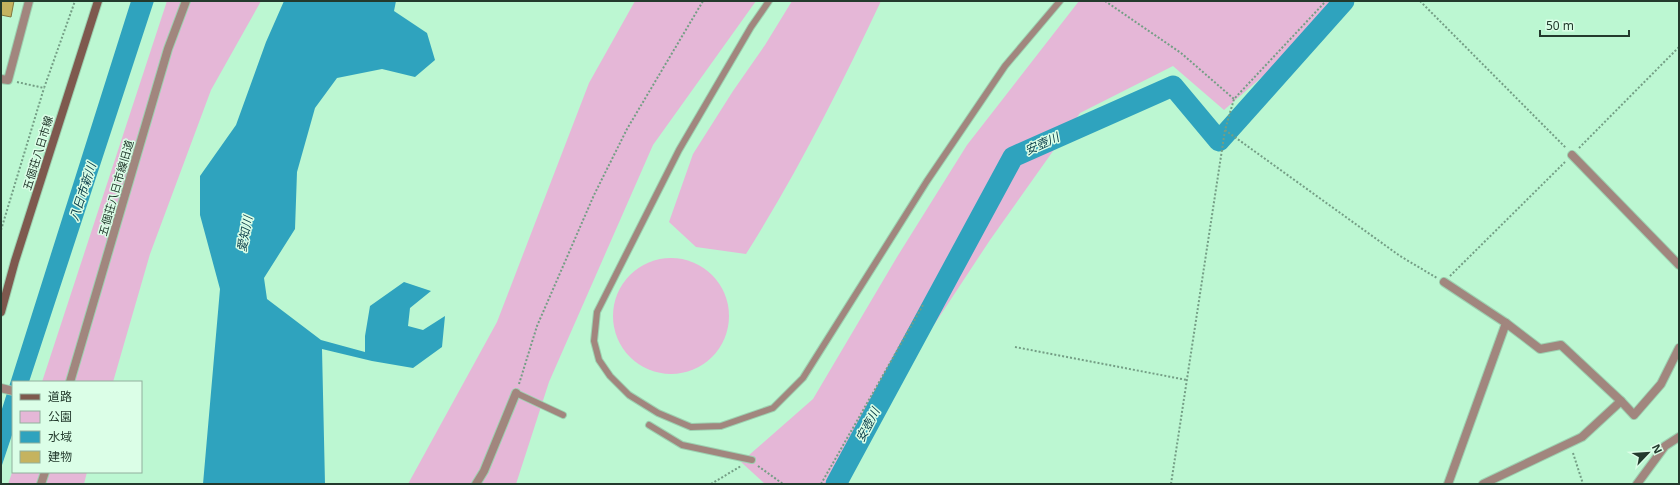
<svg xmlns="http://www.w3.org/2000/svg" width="1680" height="485" viewBox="0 0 1680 485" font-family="'Noto Sans','Noto Sans JP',sans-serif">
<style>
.green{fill:#e5b7d7}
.water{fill:#2fa3be}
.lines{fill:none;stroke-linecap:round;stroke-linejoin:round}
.river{stroke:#2fa3be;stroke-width:21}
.building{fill:#c5b35f;stroke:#82763e}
.service-casing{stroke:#9dd1b1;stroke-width:8}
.minor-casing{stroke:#9dd1b1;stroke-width:10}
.tertiary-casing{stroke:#9dd1b1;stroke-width:10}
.secondary-casing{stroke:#9dd1b1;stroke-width:10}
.path{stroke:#749e85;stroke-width:2;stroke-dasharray:2 2;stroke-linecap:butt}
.service{stroke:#a1867e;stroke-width:6}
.minor{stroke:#a1867e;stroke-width:8}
.tertiary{stroke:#a1867e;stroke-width:8}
.secondary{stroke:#7e594e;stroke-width:8}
.labels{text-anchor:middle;stroke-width:3;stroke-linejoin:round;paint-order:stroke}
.street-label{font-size:11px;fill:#233a2d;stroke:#dbfee7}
.water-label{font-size:12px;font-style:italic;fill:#083c48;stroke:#dbfee7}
</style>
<rect width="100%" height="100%" fill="#bcf7d2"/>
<g class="green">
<polygon points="167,1 261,1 211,90 150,254 113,382 42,382"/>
<polygon points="635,1 756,1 653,145 549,382 516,484 408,484 497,322 589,83"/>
<path d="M 792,1 L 881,1 C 840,88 797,173 746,254 L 696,247 L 669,222 L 693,154 L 733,91 L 765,45 Z"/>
<polygon points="1079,1 1349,1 1224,110 1173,66 1080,113 990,240 829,484 765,484 741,462 813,399 897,257 967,145"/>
<circle cx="671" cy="316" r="58"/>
<polygon points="13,470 13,472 87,472 84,484 8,484"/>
</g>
<g class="water">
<polygon points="131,1 154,1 29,382 13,382 13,432 1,468 1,412"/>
<polygon points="284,1 396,1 394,11 427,33 435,60 415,77 382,69 337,78 315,108 297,172 295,229 264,278 267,299 321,340 365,352 365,336 370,306 404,282 431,291 410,308 408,326 423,330 445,316 442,347 413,368 372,361 322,349 325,484 203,484 220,289 200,215 200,176 236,125 266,42"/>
</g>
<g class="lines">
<polyline class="river" points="836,484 1013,157 1173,86 1219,141 1344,1"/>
</g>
<polygon class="building" points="1,1 14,1 11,17 1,15"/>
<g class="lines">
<defs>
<g id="service">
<polyline points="769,1 751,27 679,150 597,312 594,341 599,360 610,376 629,395 658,413 691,427 721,426 773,408 803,378 927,181 1005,66 1060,1"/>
<polyline points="516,393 563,415"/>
<polyline points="649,425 682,445 752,460"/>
</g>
<g id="minor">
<polyline points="1,79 8,80 29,1"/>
<polyline points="1572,155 1679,265"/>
<polyline points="1444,282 1506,323 1448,484"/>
<polyline points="1506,323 1540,349 1561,345 1621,401"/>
<polyline points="70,382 168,49 186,1"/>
<polyline points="41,484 45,472"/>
<polyline points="476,484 484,471 516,393"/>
<polyline points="1483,484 1582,437 1621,401 1634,415 1661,384 1679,348"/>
<polyline points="1637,484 1665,446 1679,437"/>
</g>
<polyline id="tertiary" points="1,388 13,391"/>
<polyline id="secondary" points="1,312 15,261 98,1"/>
</defs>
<use href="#service" class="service-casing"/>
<use href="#minor" class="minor-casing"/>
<use href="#tertiary" class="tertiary-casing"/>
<use href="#secondary" class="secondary-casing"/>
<g class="path">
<polyline points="1105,1 1181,53 1234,99"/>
<polyline points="1420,1 1566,148"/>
<polyline points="17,82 44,88 75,1"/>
<polyline points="1225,130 1400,256 1437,278"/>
<polyline points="1579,148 1679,47"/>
<polyline points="1,230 44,88"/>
<polyline points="1450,276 1565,162"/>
<polyline points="1015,347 1187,380"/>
<polyline points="519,384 537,326 594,195 627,129 703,1"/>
<polyline points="1573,453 1583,484"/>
<polyline points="758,466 783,484"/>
<polyline points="711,484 741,466"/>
<polyline points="821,484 923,305"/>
<polyline points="1171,484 1225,130 1234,99 1326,1"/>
</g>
<use href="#service" class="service"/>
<use href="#minor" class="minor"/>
<use href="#tertiary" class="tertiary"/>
<use href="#secondary" class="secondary"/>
</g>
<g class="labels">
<g class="street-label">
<text transform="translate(38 153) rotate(-73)" y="4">五個荘八日市線</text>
<text transform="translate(116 188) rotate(-74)" y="4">五個荘八日市線旧道</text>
</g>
<g class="water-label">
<text transform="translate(1042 144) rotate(-24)" y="4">安壺川</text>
<text transform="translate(83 192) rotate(-72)" y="4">八日市新川</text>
<text transform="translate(245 234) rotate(-79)" y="4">愛知川</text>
<text transform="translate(868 425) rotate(-62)" y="4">安壺川</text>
</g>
</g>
<rect width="1680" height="485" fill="none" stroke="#233a2d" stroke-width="4"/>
<rect x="12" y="381" width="130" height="92" fill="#dbfee7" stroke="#91b09d"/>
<rect x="20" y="394" width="20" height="6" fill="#7e594e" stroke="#91b09d"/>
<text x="48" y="401" font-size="12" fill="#233a2d">道路</text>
<rect x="20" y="411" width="20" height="12" fill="#e5b7d7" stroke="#91b09d"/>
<text x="48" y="421" font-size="12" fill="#233a2d">公園</text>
<rect x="20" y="431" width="20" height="12" fill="#2fa3be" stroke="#91b09d"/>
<text x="48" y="441" font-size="12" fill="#233a2d">水域</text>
<rect x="20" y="451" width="20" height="12" fill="#c5b35f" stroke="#91b09d"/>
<text x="48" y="461" font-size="12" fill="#233a2d">建物</text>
<g transform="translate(1648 453) rotate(65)" stroke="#dbfee7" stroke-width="3" paint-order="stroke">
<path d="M0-3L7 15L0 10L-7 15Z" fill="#233a2d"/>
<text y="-6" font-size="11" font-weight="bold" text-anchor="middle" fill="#233a2d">N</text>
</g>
<path d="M1540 30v6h89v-6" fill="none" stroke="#233a2d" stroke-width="2"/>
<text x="1546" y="30" font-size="12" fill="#233a2d" stroke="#dbfee7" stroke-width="3" paint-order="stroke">50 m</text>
</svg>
